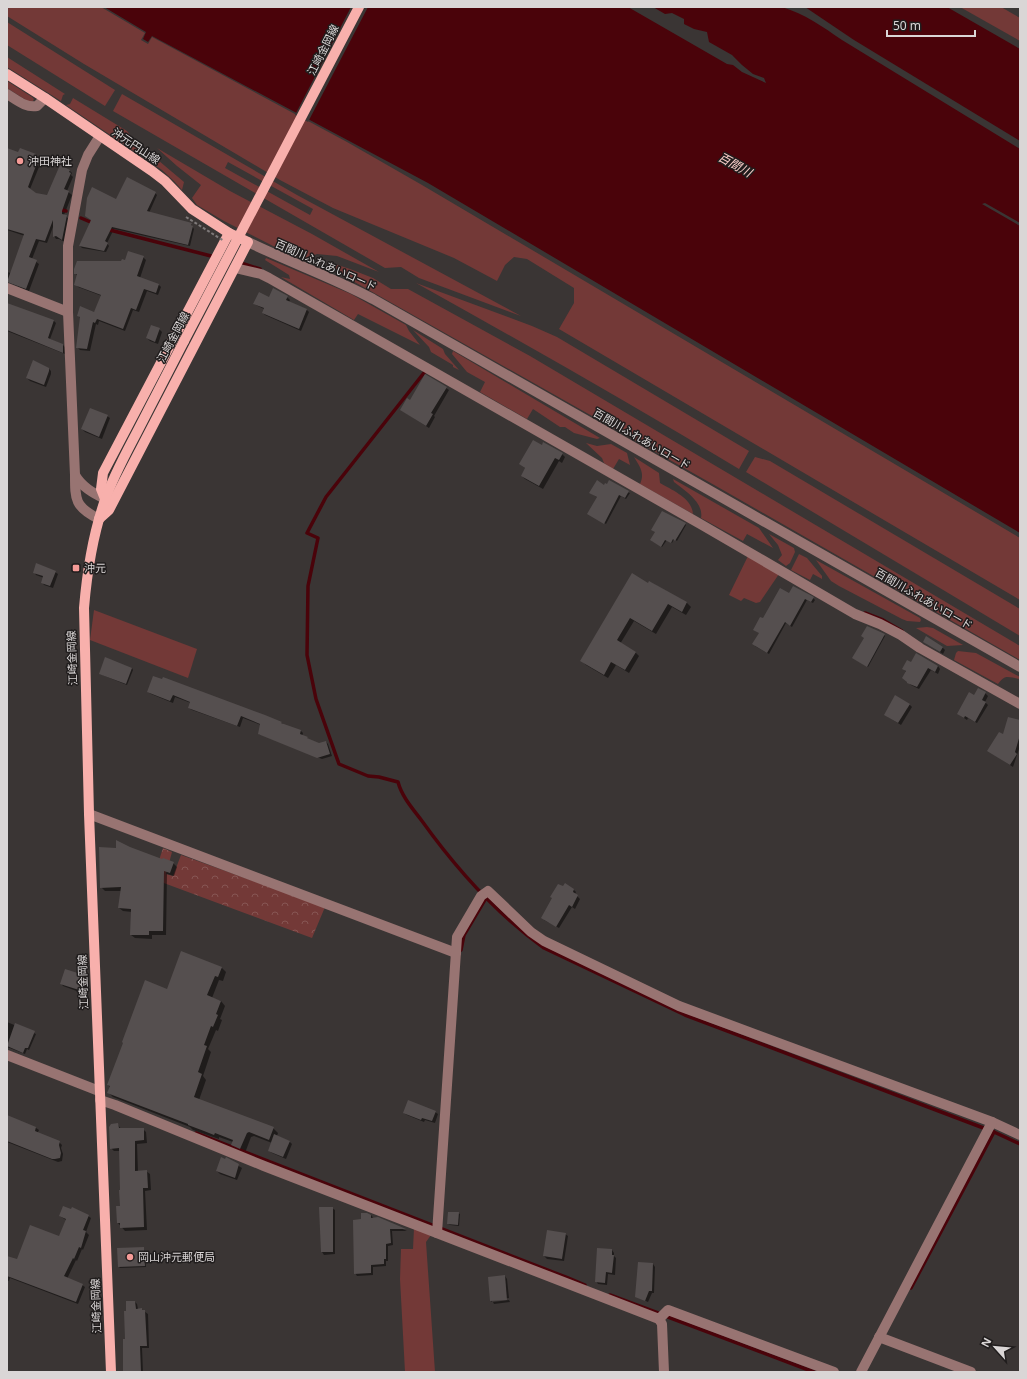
<svg xmlns="http://www.w3.org/2000/svg" width="1027" height="1379" viewBox="0 0 1027 1379" font-family="'Noto Sans','Noto Sans JP',sans-serif">
<style>
.grass{fill:#733937;fill-rule:evenodd}
.forest{fill:url(#forest-crowns)}
.water{fill:#4a030a}
.pier{fill:#3a3534}
.shadow{fill:#0007}
.lines{fill:none;stroke-linecap:round;stroke-linejoin:round}
.stream{stroke:#4a030a;stroke-width:3.5}
.building{fill:#554f4f}
.minor{stroke:#987472;stroke-width:10}
.major{stroke:#f8b0ac;stroke-width:10}
.path-bridge{stroke:#7e7979;stroke-width:2;stroke-dasharray:3 2;stroke-linecap:butt}
.major-bridge{stroke:#f8b0ac;stroke-width:10}
.poi-dot{fill:#f59b97;stroke:#201d1d;stroke-width:1.5}
.labels{text-anchor:middle;stroke-width:3;stroke-linejoin:round;paint-order:stroke}
.street-label{font-size:11px;fill:#dad6d6;stroke:#201d1d}
.poi-label{font-size:11px;fill:#dad6d6;stroke:#201d1d;text-anchor:start}
.water-label{font-size:12px;font-style:italic;fill:#fccfcb;stroke:#201d1d}
</style>
<defs>
<pattern id="forest-crowns" width="20" height="18" patternUnits="userSpaceOnUse"><rect width="20" height="18" fill="#733937"/><path d="M2 6a3 3 0 1 1 6 0M12 15a3 3 0 1 1 6 0" fill="none" stroke="#865553"/></pattern>
</defs>
<rect width="100%" height="100%" fill="#3a3534"/>
<g class="grass">
<polygon points="7,7 101,7 145,33 141,40 148,44 152,37 347,142 422,185 1020,538 1020,600 559,329 574,303 574,288 527,259 514,257 505,265 497,281 454,258 333,208 280,180 84,64 7,16"/>
<polygon points="960,7 1001,7 1020,18 1020,41"/>
<polygon points="7,22 115,90 105,106 7,45"/>
<polygon points="7,57 65,94 63,95 61,101 7,67"/>
<polygon points="7,81 32,97 34,99 33,101 29,102 7,88"/>
<path d="M 122,94 L 297,195 L 521,316 L 419,278 L 401,267 L 385,268 L 113,111 ZM 228,162 L 313,209 L 310,215 L 225,168 Z"/>
<polygon points="73,98 127,131 133,139 184,182 182,190 174,181 162,170 66,105 70,104"/>
<polygon points="157,148 230,191 312,234 379,272 337,256 317,254 304,259 279,249 224,221 197,205 192,198 201,185 177,166"/>
<polygon points="266,258 351,294 406,325 409,331 420,345 358,314 354,320 281,277 290,279 289,275 265,260"/>
<polygon points="331,265 338,265 350,269 373,278 391,289 408,289 530,356 1020,646 1020,660 716,486 351,280"/>
<path d="M 416,283 L 532,326 L 557,337 L 749,451 L 739,469 C 633,405 524,343 416,283 Z"/>
<polygon points="413,330 443,349 445,354 459,370 453,367 453,365 431,352 429,347"/>
<polygon points="453,351 600,438 597,439 574,433 565,427 560,427 533,409 527,419 480,392 485,382 467,372 452,354"/>
<polygon points="586,443 597,446 611,444 627,453 630,465 619,459 613,469 604,463 602,458"/>
<path d="M 634,457 L 659,473 L 660,483 C 672,490 692,498 693,514 L 640,484 C 645,473 640,467 634,457 Z"/>
<polygon points="755,457 770,461 1020,609 1020,636 746,472"/>
<path d="M 673,479 L 759,528 L 773,548 L 747,534 L 743,541 L 701,518 C 704,502 685,491 674,482 Z"/>
<polygon points="769,534 794,548 795,552 790,563 786,566 778,560 782,555 778,545"/>
<polygon points="799,554 807,558 822,576 822,579 813,574 810,580 791,570"/>
<polygon points="748,556 779,574 760,602 756,603 744,598 741,601 729,595"/>
<polygon points="816,560 920,618 921,620 920,622 907,621 902,619 839,586 831,581"/>
<polygon points="94,610 197,649 188,678 90,640"/>
<polygon points="927,627 933,628 963,645 947,646 916,628"/>
<path d="M 958,651 L 976,653 L 1020,677 L 1020,679 C 1008,677 1005,674 998,684 L 954,660 L 956,653 Z"/>
<polygon points="414,1228 431,1235 426,1242 435,1372 405,1372 400,1279 401,1249 413,1249"/>
</g>
<polygon class="forest" points="163,848 172,852 166,874 173,876 181,855 325,907 312,938 153,879"/>
<g class="water">
<path d="M 104,7 L 628,7 L 727,64 L 733,65 L 742,72 L 766,83 L 764,78 L 753,74 L 742,65 L 732,55 L 709,42 L 707,32 L 694,29 L 684,24 L 684,19 L 672,13 L 665,14 L 653,7 L 782,7 C 805,14 823,27 842,40 L 1020,149 L 1020,223 L 985,203 L 982,204 L 1020,226 L 1020,533 L 428,183 L 152,36 L 148,42 L 143,39 L 146,32 Z"/>
<polygon points="805,7 947,7 1020,49 1020,141 854,40"/>
</g>
<polygon class="pier" points="351,7 368,7 308,122 295,115"/>
<g class="shadow">
<polygon points="7,149 18,154 20,149 36,155 38,158 36,164 39,167 30,189 36,194 48,196 60,167 70,171 72,173 71,175 73,177 67,191 72,195 64,215 69,219 65,242 59,239 56,239 54,236 53,227 47,243 39,241 32,259 39,264 29,291 7,282 7,272 11,273 25,236 7,230"/>
<polygon points="155,193 157,195 149,213 191,224 194,229 190,246 114,229 107,243 109,246 106,252 82,248 80,246 92,220 86,216 116,200"/>
<polygon points="143,257 146,260 140,278 159,285 161,287 158,295 147,291 139,312 133,310 125,331 99,321 98,325 96,324 90,351 80,350 77,347 81,319 78,315 94,313 102,296 78,287 76,284 78,276 76,274"/>
<polygon points="287,297 290,300 289,302 307,310 309,312 301,331 265,315 263,313 264,309 254,304 270,298"/>
<polygon points="7,304 54,321 56,323 50,339 62,344 65,347 65,354 7,331"/>
<polygon points="159,329 162,332 158,344 150,341 147,338"/>
<polygon points="48,368 51,371 51,374 46,387 30,381 27,378"/>
<polygon points="446,388 449,390 434,416 435,417 429,428 401,410 410,401"/>
<polygon points="107,416 110,418 102,439 85,432 82,429"/>
<polygon points="542,446 562,454 565,457 562,463 559,461 543,489 525,479 522,476 526,469 520,464"/>
<polygon points="604,486 630,493 626,499 621,496 606,524 590,515 598,498 592,494"/>
<polygon points="685,524 686,525 677,541 674,539 672,543 667,540 662,547 652,541"/>
<polygon points="34,572 55,572 58,574 53,588 44,585 42,582 44,578 36,575"/>
<polygon points="650,582 687,603 691,607 686,615 672,607 656,634 634,621 620,644 635,652 639,656 629,673 616,665 608,678 586,665 582,661"/>
<polygon points="789,594 813,598 815,600 813,603 807,600 792,627 786,623 769,654 755,646 764,620"/>
<polygon points="884,635 885,636 868,667 855,659"/>
<polygon points="924,642 942,647 945,650 943,654"/>
<polygon points="911,663 938,666 940,669 938,674 931,670 919,689 911,685 908,682 906,672 903,668"/>
<polygon points="132,668 133,670 127,685 100,674"/>
<polygon points="154,677 265,716 282,723 284,725 301,731 303,733 302,736 310,740 319,744 326,742 328,744 332,756 322,759 260,734 260,735 259,734 261,725 243,718 240,727 192,710 189,708 191,703 175,697 173,703 151,694 148,692"/>
<polygon points="985,693 988,696 985,702 988,705 977,723 968,718 967,720 958,714 974,696"/>
<polygon points="909,704 912,707 901,725 888,717"/>
<polygon points="1020,722 1020,746 1013,767 989,751 1004,735"/>
<polygon points="173,863 177,867 174,876 167,874 166,935 152,935 152,939 135,938 131,935 132,912 123,911 119,908 121,891 105,891 101,887"/>
<polygon points="565,885 574,890 576,892 575,894 580,899 575,909 572,907 559,928 544,920"/>
<polygon points="222,968 226,972 223,981 219,980 212,998 221,1001 225,1006 220,1019 222,1020 218,1031 216,1030 208,1049 211,1052 203,1076 206,1080 199,1100 273,1128 278,1133 277,1136 289,1141 292,1144 286,1159 272,1153 269,1151 272,1143 254,1136 251,1137 245,1153 236,1150 232,1145 233,1142 219,1137 219,1139 193,1130 190,1127 113,1097 108,1092 110,1087 108,1085 167,990"/>
<polygon points="66,970 84,976 86,979 82,993 63,986 61,983"/>
<polygon points="7,1022 36,1034 29,1050 27,1049 25,1054 7,1047"/>
<polygon points="435,1112 438,1114 435,1123 425,1120 424,1122 407,1115 404,1113"/>
<polygon points="8,1117 36,1128 39,1130 37,1134 59,1142 62,1145 61,1148 63,1154 62,1161 58,1162 7,1142 7,1120"/>
<polygon points="118,1125 121,1129 143,1129 146,1132 147,1143 137,1144 138,1172 146,1171 150,1174 151,1190 145,1191 147,1230 125,1231 118,1223 121,1207 120,1151 114,1151 111,1148"/>
<polygon points="227,1159 242,1168 237,1180 220,1174 217,1171"/>
<polygon points="332,1208 335,1210 335,1254 324,1255 322,1252"/>
<polygon points="458,1213 460,1214 459,1226 450,1225 448,1224"/>
<polygon points="371,1215 374,1219 378,1218 407,1231 392,1231 393,1245 388,1246 388,1261 386,1261 386,1266 373,1267 373,1275 357,1276 355,1273 362,1220"/>
<polygon points="60,1216 88,1216 91,1218 86,1232 89,1235 83,1250 82,1249 77,1261 76,1260 67,1279 82,1285 85,1287 78,1304 10,1278 9,1281 7,1280 7,1257 17,1261 59,1238 66,1220"/>
<polygon points="565,1234 568,1236 564,1261 547,1259 544,1256"/>
<polygon points="144,1248 146,1267 120,1268 119,1267"/>
<polygon points="612,1250 614,1253 614,1256 616,1258 615,1275 608,1274 607,1285 598,1284 596,1281"/>
<polygon points="653,1264 655,1267 654,1293 652,1293 648,1302 637,1297"/>
<polygon points="505,1276 507,1279 509,1298 492,1300 492,1302 491,1301"/>
<polygon points="509,1300 510,1302 494,1304 493,1302"/>
<polygon points="135,1302 137,1304 138,1309 141,1309 148,1314 149,1348 142,1348 143,1372 124,1372 126,1340"/>
</g>
<g class="lines">
<g class="stream">
<polyline points="58,209 66,211"/>
<polyline points="81,218 95,224"/>
<polyline points="106,229 211,256"/>
<polyline points="244,264 260,269"/>
<path d="M 427,369 L 326,497 L 307,533 L 318,538 L 308,586 L 307,655 L 316,699 L 339,764 L 368,776 L 379,777 L 398,782 C 402,797 413,809 422,821 C 455,867 498,915 544,948 L 685,1015 L 994,1132 L 1020,1144"/>
<polyline points="865,613 883,620 902,631"/>
<polyline points="461,950 464,935 486,898"/>
<polyline points="196,1133 568,1278 585,1285"/>
<polyline points="911,1288 994,1132"/>
<polyline points="610,1295 658,1313"/>
<polyline points="668,1317 814,1372"/>
</g>
</g>
<g class="building">
<polygon points="7,148 18,152 20,148 36,154 33,162 37,163 28,187 36,193 47,195 60,165 70,170 69,172 71,173 64,189 69,191 62,211 62,214 67,215 62,240 56,236 53,237 53,220 45,241 36,239 29,257 37,260 26,289 7,282 24,234 7,229"/>
<polygon points="127,177 156,192 147,211 192,223 191,225 193,226 188,245 112,227 105,241 108,243 104,251 79,246 91,220 85,216 87,198 92,187 116,199"/>
<polygon points="128,251 144,256 137,276 159,284 156,293 144,289 136,310 131,308 123,329 97,319 95,323 93,322 87,349 76,348 80,317 77,316 80,306 94,312 101,295 74,285 77,274 74,274 74,269 77,261 121,261 122,259 125,260"/>
<polygon points="273,288 288,296 286,300 307,309 299,329 262,313 264,308 253,304 259,292 269,297"/>
<polygon points="7,303 54,320 48,338 63,344 63,353 7,330"/>
<polygon points="151,325 160,328 155,342 146,338"/>
<polygon points="33,360 49,368 49,371 44,385 26,378"/>
<polygon points="425,374 447,387 431,413 433,414 426,426 400,410 407,398 410,400"/>
<polygon points="90,408 108,415 99,437 81,429"/>
<polygon points="533,440 542,445 543,442 563,453 559,460 555,458 539,486 521,476 525,468 519,464"/>
<polygon points="597,480 604,485 605,483 607,484 609,480 629,491 625,498 619,495 604,524 587,514 597,497 589,493"/>
<polygon points="662,511 686,523 675,541 673,539 671,543 665,540 661,547 650,540 655,532 651,530"/>
<polygon points="36,563 56,571 50,586 41,583 43,576 33,573"/>
<polygon points="632,573 648,583 649,581 687,602 682,612 668,604 652,631 630,618 617,640 636,652 625,670 611,662 604,675 580,661"/>
<polygon points="793,586 814,597 811,602 805,599 790,626 785,622 767,653 752,644 759,633 753,630 760,617 763,618 780,588 789,593"/>
<polygon points="867,626 885,634 867,667 852,658 864,638 861,636"/>
<polygon points="926,636 943,647 940,652 923,642"/>
<polygon points="916,653 938,666 935,672 928,668 917,687 907,683 907,682 902,678 906,671 902,669 907,660 911,662"/>
<polygon points="105,657 132,668 126,684 99,674"/>
<polygon points="153,676 162,679 163,677 265,715 282,722 281,723 301,730 300,734 308,737 307,738 319,743 326,741 330,754 317,758 258,734 260,724 241,716 237,726 188,708 190,702 173,695 170,701 147,692"/>
<polygon points="978,688 986,692 982,700 986,702 975,722 965,716 964,718 957,714 969,692 974,695"/>
<polygon points="895,695 910,704 898,723 884,715"/>
<polygon points="1008,717 1020,720 1020,735 1015,752 1017,754 1010,765 987,751 999,732 1003,734"/>
<polygon points="116,840 130,847 162,859 163,858 174,862 170,873 164,871 163,931 149,931 149,935 130,935 131,909 118,908 121,887 100,888 99,847 116,848"/>
<polygon points="565,883 574,889 573,892 578,895 572,907 569,905 556,927 541,918 552,898 550,897 558,884 563,886"/>
<polygon points="181,951 222,967 218,977 215,976 207,995 221,1001 216,1014 218,1015 213,1027 211,1026 204,1045 207,1046 198,1072 202,1074 194,1097 274,1127 269,1140 249,1132 247,1133 240,1149 231,1145 233,1140 215,1133 214,1135 204,1131 188,1125 188,1124 107,1093 110,1086 107,1085 123,1043 122,1042 145,980 167,989"/>
<polygon points="65,969 84,975 79,990 60,984"/>
<polygon points="15,1023 35,1031 28,1048 25,1048 23,1053 7,1046"/>
<polygon points="408,1100 436,1111 432,1121 422,1118 421,1120 403,1113"/>
<polygon points="7,1115 36,1127 35,1131 60,1141 59,1145 61,1153 60,1158 55,1159 52,1159 7,1141"/>
<polygon points="118,1123 119,1128 144,1128 144,1140 135,1141 135,1171 147,1170 148,1188 143,1188 144,1227 120,1228 120,1223 117,1223 116,1206 120,1206 119,1190 120,1190 119,1148 110,1149 109,1127 111,1124"/>
<polygon points="274,1134 290,1141 283,1157 268,1151"/>
<polygon points="221,1157 225,1159 226,1157 239,1164 235,1178 216,1171"/>
<polygon points="63,1206 71,1209 72,1207 89,1215 83,1230 86,1231 81,1248 79,1247 74,1259 73,1258 64,1276 83,1284 76,1302 7,1276 7,1256 17,1259 30,1225 59,1236 66,1219 59,1216"/>
<polygon points="319,1207 333,1207 333,1252 321,1252"/>
<polygon points="448,1212 459,1212 458,1225 447,1224"/>
<polygon points="361,1213 367,1213 371,1215 371,1218 378,1217 406,1229 390,1229 391,1243 386,1244 386,1259 384,1259 384,1264 371,1265 371,1273 354,1274 353,1220 361,1219"/>
<polygon points="547,1230 566,1233 562,1259 543,1256"/>
<polygon points="144,1247 145,1266 118,1267 117,1248"/>
<polygon points="597,1248 612,1249 612,1255 614,1255 612,1273 606,1272 605,1283 595,1282"/>
<polygon points="638,1262 653,1263 652,1291 649,1291 645,1301 635,1297"/>
<polygon points="505,1275 507,1300 490,1301 488,1277"/>
<polygon points="126,1301 135,1301 136,1309 142,1308 142,1310 145,1310 147,1346 140,1346 141,1372 123,1372 123,1339 125,1339 124,1311 126,1311"/>
</g>
<g class="lines">
<g class="minor">
<path d="M 7,94 C 17,100 25,108 37,106 L 45,98"/>
<path d="M 248,242 C 289,262 332,277 373,299 L 1020,667"/>
<polyline points="235,268 261,274 269,278 702,525 855,614 880,624 901,635 920,648 1020,704"/>
<polyline points="7,288 68,312"/>
<path d="M 75,475 C 82,487 93,493 105,499"/>
<path d="M 99,519 C 75,507 75,500 75,475 L 68,312 L 68,246 L 82,170 L 88,155 L 100,136"/>
<polyline points="89,814 456,953"/>
<polyline points="7,1055 99,1091"/>
<polyline points="100,1100 115,1105 264,1166 659,1319 668,1310 834,1372"/>
<polyline points="437,1233 457,937 481,896 488,891 531,932 544,941 679,1006 992,1122 1020,1135"/>
<polyline points="659,1319 662,1324 664,1372"/>
<polyline points="879,1337 971,1372"/>
<polyline points="861,1372 992,1122"/>
</g>
<g class="major">
<polyline points="7,74 45,98 152,171 165,181 192,209 229,233 248,242 109,510 99,519"/>
<polyline points="105,499 101,489 103,473 229,233"/>
<path d="M 111,1372 L 89,814 L 84,608 C 87,572 93,534 105,500 C 113,477 125,455 136,434 C 152,403 168,372 184,341"/>
</g>
<polyline class="path-bridge" points="186,217 224,241"/>
<polyline class="major-bridge" points="184,341 359,7"/>
</g>
<g class="poi-dot">
<circle cx="20" cy="161" r="4"/>
<rect x="72" y="564" width="8" height="8" rx="2"/>
<circle cx="130" cy="1257" r="4"/>
</g>
<g class="labels">
<g class="street-label">
<text transform="translate(323 50) rotate(-63)" y="4">江崎金岡線</text>
<text transform="translate(136 146) rotate(34)" y="4">沖元円山線</text>
<text transform="translate(326 265) rotate(24)" y="4">百間川ふれあいロード</text>
<text transform="translate(173 337) rotate(-62)" y="4">江崎金岡線</text>
<text transform="translate(642 439) rotate(30)" y="4">百間川ふれあいロード</text>
<text transform="translate(924 599) rotate(30)" y="4">百間川ふれあいロード</text>
<text transform="translate(72 658) rotate(-92)" y="4">江崎金岡線</text>
<text transform="translate(83 982) rotate(-92)" y="4">江崎金岡線</text>
<text transform="translate(96 1306) rotate(-92)" y="4">江崎金岡線</text>
</g>
<g class="poi-label">
<text x="28" y="165">沖田神社</text>
<text x="84" y="572">沖元</text>
<text x="138" y="1261">岡山沖元郵便局</text>
</g>
<g class="water-label">
<text transform="translate(735 165) rotate(29)" y="4">百間川</text>
</g>
</g>
<rect width="1027" height="1379" fill="none" stroke="#dad6d6" stroke-width="16"/>
<g transform="translate(995 1347) rotate(297)" stroke="#201d1d" stroke-width="3" paint-order="stroke">
<path d="M0-3L7 15L0 10L-7 15Z" fill="#dad6d6"/>
<text y="-6" font-size="11" font-weight="bold" text-anchor="middle" fill="#dad6d6">N</text>
</g>
<path d="M887 30v6h88v-6" fill="none" stroke="#dad6d6" stroke-width="2"/>
<text x="893" y="30" font-size="12" fill="#dad6d6" stroke="#201d1d" stroke-width="3" paint-order="stroke">50 m</text>
</svg>
